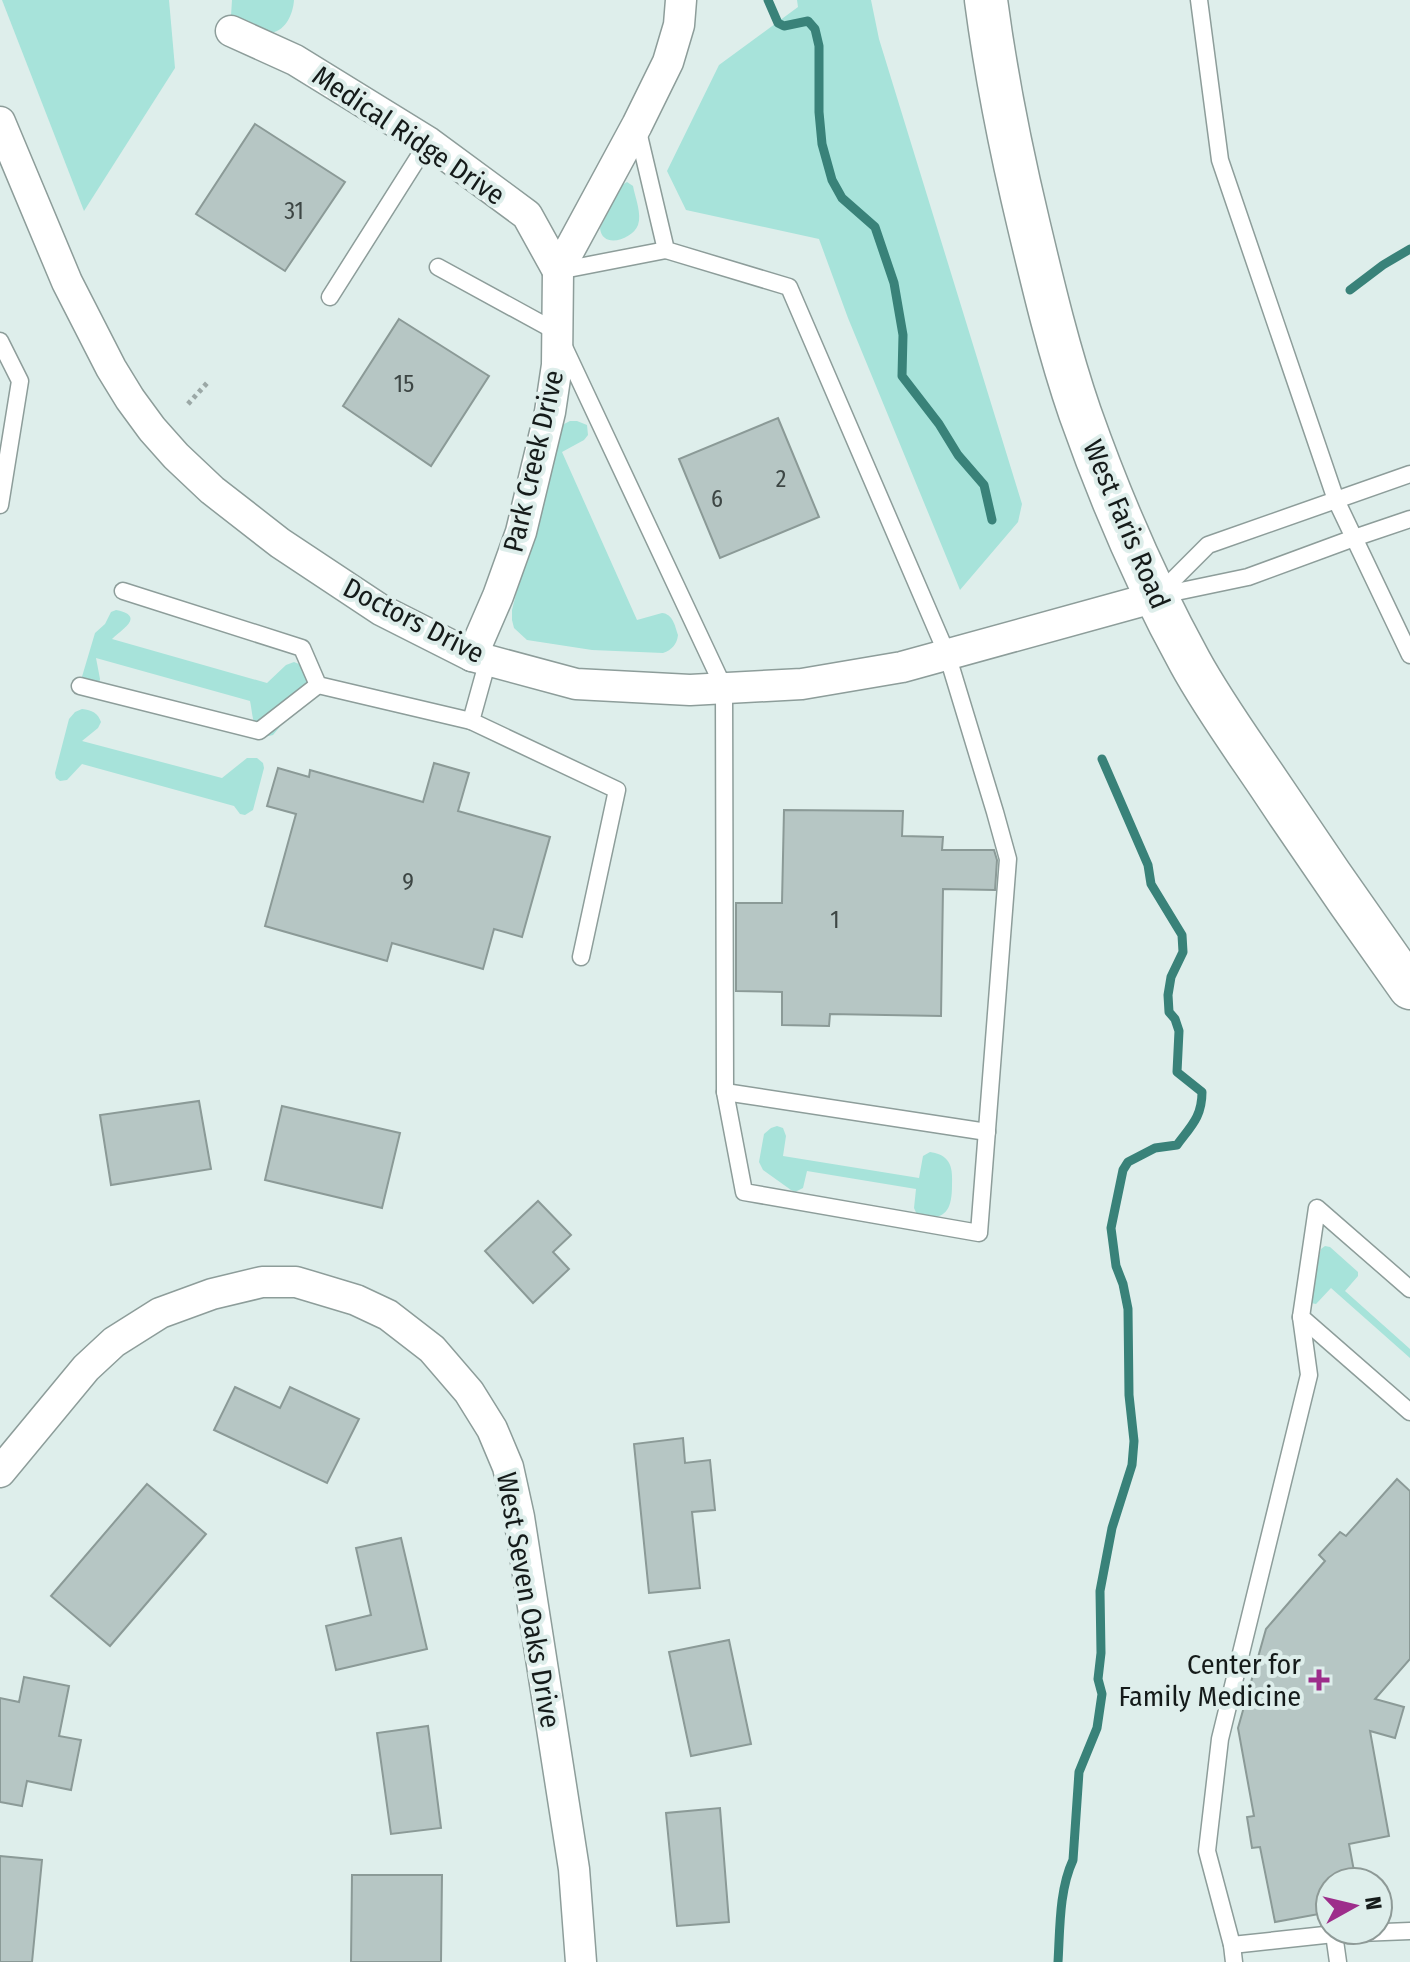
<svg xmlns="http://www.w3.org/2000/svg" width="1410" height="1962" viewBox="0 0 1410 1962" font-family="'Fira Sans Condensed',sans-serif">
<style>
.green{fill:#a7e3da}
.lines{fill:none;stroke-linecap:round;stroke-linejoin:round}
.stream{stroke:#398279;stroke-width:9}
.building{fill:#b6c6c4;stroke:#8b9a97;stroke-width:2}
.lane-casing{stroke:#8d9d9a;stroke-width:19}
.street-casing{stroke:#8d9d9a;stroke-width:33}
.secondary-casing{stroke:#8d9d9a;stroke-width:45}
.path{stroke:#9ba8a6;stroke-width:5;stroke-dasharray:4 4;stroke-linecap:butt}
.lane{stroke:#fff;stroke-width:16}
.street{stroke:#fff;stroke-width:30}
.secondary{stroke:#fff;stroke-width:42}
.poi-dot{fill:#9d2d8b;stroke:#deeeeb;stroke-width:3}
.labels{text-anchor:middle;stroke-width:8;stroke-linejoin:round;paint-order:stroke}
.number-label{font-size:24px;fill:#3d4644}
.street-label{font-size:28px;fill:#151b1a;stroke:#deeeeb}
.poi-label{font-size:28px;fill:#151b1a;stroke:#deeeeb;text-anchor:end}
</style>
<rect width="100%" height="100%" fill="#deeeeb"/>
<g class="green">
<polygon points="2,0 169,0 175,68 84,211"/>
<path d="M 232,0 L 294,0 C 293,17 282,38 261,32 C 251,30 240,21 231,16 Z"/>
<polygon points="797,0 871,0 879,39 1022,504 1018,522 960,590 848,318 819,239 686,210 667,171 719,65 798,7"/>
<path d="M 627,182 L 633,186 C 635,197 642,214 638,225 C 633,239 602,250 600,228 L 622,185 Z"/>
<path d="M 570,421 L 577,421 L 587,425 L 588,435 L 584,440 L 562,452 L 637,620 L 662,613 C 673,614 675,626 678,635 C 677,644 672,650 663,653 L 592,650 L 527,640 L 514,628 L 512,620 L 512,610 L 558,427 Z"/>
<path d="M 116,610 C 146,616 122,629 112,639 L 267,683 L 286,665 L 294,662 L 304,666 L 310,681 L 308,693 L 273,735 C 253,742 253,715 250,701 L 96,658 L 100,679 L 99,686 L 81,680 L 95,633 L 105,624 L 111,612 Z"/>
<path d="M 82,709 C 92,710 98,713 101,722 L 98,728 L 82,741 L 222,778 L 247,758 L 257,758 L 263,763 L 264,768 L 253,810 L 245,815 L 240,814 L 234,806 L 82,764 L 67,780 L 60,781 L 56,778 L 55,773 L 69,719 L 75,712 Z"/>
<path d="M 777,1126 L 783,1128 L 786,1136 L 783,1156 L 919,1178 L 923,1156 L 930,1152 C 937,1153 943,1155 947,1160 C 953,1167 952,1177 952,1185 C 952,1211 945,1221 918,1217 L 914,1208 L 916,1189 L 807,1171 L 803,1188 L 795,1192 L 791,1190 L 763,1170 L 759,1162 L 764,1134 L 771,1128 Z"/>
<polygon points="1325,1246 1330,1247 1358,1272 1358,1276 1345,1291 1410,1349 1410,1358 1331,1288 1316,1304 1311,1303 1308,1297 1321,1249"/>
</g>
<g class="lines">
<g class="stream">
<polyline points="768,0 778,23 784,26 808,21 815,29 819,46 819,112 822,144 832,180 842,198 875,227 894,283 903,335 902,376 939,424 958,455 984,485 992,520"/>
<polyline points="1350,290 1383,265 1410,249"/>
<path d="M 1058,1962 C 1060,1929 1059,1890 1073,1860 L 1079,1772 L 1097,1728 L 1102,1694 L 1098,1679 L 1101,1653 L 1100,1591 L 1112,1528 L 1132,1465 L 1134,1441 L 1129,1395 L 1128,1309 L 1123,1284 L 1116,1266 L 1111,1228 L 1123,1170 L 1128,1162 L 1155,1148 L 1177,1145 C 1191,1126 1202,1117 1202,1092 L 1177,1072 L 1179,1031 L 1175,1019 L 1169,1012 L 1168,995 L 1171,977 L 1183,952 L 1182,935 L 1151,884 L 1148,865 L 1102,759"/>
</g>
</g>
<g class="building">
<polygon points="255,124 345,182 285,271 196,214"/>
<polygon points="399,319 489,376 431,466 343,406"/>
<polygon points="778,418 819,517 720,558 679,459"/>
<polygon points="434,763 469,773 458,811 550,837 522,937 494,929 483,969 392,943 387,961 265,926 296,814 267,806 278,768 309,777 310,770 423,802"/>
<polygon points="784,810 903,811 902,836 943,837 942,850 994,850 997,860 995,890 943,889 941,1016 830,1014 829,1026 782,1025 782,992 736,991 736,903 782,903"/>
<polygon points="199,1101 211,1169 111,1185 100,1115"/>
<polygon points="282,1106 400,1133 382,1208 265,1180"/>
<polygon points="538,1201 571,1235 553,1252 569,1269 533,1303 485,1251"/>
<polygon points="235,1387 280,1408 290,1387 359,1419 327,1483 214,1430"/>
<polygon points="683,1438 685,1463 710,1460 715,1510 692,1512 700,1588 649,1593 634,1444"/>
<polygon points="1397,1479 1410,1491 1410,1659 1375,1699 1404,1707 1395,1738 1370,1731 1389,1836 1349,1844 1356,1882 1330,1882 1330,1912 1275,1922 1260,1847 1252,1848 1247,1817 1254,1816 1238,1728 1266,1629 1325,1561 1319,1555 1340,1532 1346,1536"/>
<polygon points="147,1484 206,1534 110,1646 51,1596"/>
<polygon points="401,1538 427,1649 336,1670 326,1626 371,1615 356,1548"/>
<polygon points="729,1640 751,1744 691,1756 669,1652"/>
<polygon points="24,1677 69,1686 59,1736 81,1740 71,1790 27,1781 22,1806 0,1802 0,1698 19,1702"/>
<polygon points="428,1726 441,1828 391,1834 377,1733"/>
<polygon points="720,1808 729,1922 677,1926 666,1813"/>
<polygon points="0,1856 42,1860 32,1962 0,1962"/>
<polygon points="352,1875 442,1875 441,1962 351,1962"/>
</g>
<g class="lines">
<defs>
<g id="lane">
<polyline points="1199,0 1220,160 1336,500 1410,655"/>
<polyline points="438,267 557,332 724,688 725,1092 744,1192 979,1233 1008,859 995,812 947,654 789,287 666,250 637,127"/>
<polyline points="558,271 666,250"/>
<polyline points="330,297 428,142"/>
<polyline points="0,341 20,381 0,505"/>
<polyline points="123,591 302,648 318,685 471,721"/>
<polyline points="1157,596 1208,545 1410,474"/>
<polyline points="1157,596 1248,577 1354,538 1410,519"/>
<polyline points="488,660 471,721 617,790 581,957"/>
<polyline points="80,686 259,731 318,685"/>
<polyline points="725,1092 987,1132"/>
<polyline points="1410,1289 1317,1208 1301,1317 1410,1412"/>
<polyline points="1334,1934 1338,1962"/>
<polyline points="1232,1945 1334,1934 1410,1931"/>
<polyline points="1234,1962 1232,1945 1207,1851 1220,1739 1309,1375 1301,1317"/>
</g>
<g id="street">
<polyline points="231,31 295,60 428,142 527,215 558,271"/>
<polyline points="0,122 67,282 111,368 130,399 152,429 176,456 212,490 280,543 381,610 472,656 576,684 690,690 802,684 902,667 1156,597"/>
<polyline points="472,656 498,596 521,532 550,412 557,365 558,271 637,125 668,62 679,25 681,0"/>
<polyline points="0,1472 86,1368 114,1342 160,1313 212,1294 262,1282 296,1282 356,1300 388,1315 432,1349 469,1392 492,1429 508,1467 519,1517 574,1869 581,1962"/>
</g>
<path id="secondary" d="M 986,0 C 996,76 1011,151 1029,226 C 1044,289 1059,352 1080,413 C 1110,498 1146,582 1190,662 C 1213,704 1242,744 1269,784 C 1315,853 1362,921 1410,988"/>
</defs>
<use href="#lane" class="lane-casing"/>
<use href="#street" class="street-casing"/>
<use href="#secondary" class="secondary-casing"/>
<polyline class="path" points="188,404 208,382"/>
<use href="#lane" class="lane"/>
<use href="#street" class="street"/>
<use href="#secondary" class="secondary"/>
</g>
<path class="poi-dot" d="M1315 1668h8v8h8v8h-8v8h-8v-8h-8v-8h8z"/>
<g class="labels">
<g class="number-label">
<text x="294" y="219">31</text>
<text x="404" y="392">15</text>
<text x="781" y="487">2</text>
<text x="717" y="507">6</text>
<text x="408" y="890">9</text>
<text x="835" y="928">1</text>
</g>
<g class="street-label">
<text transform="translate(409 135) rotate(34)" y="10">Medical Ridge Drive</text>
<text transform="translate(533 461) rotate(-77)" y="10">Park Creek Drive</text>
<text transform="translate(1127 524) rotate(67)" y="10">West Faris Road</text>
<text transform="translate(414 620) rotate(27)" y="10">Doctors Drive</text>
<text transform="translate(529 1600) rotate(80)" y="10">West Seven Oaks Drive</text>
</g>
<g class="poi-label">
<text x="1301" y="1674">Center for<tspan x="1301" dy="32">Family Medicine</tspan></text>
</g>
</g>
<g transform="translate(1354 1906) rotate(82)"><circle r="38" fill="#deeeeb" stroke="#8e9a97" stroke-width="2"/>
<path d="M0-6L14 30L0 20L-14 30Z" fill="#9d2d8b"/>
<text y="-12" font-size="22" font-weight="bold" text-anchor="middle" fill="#151b1a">N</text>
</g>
</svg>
